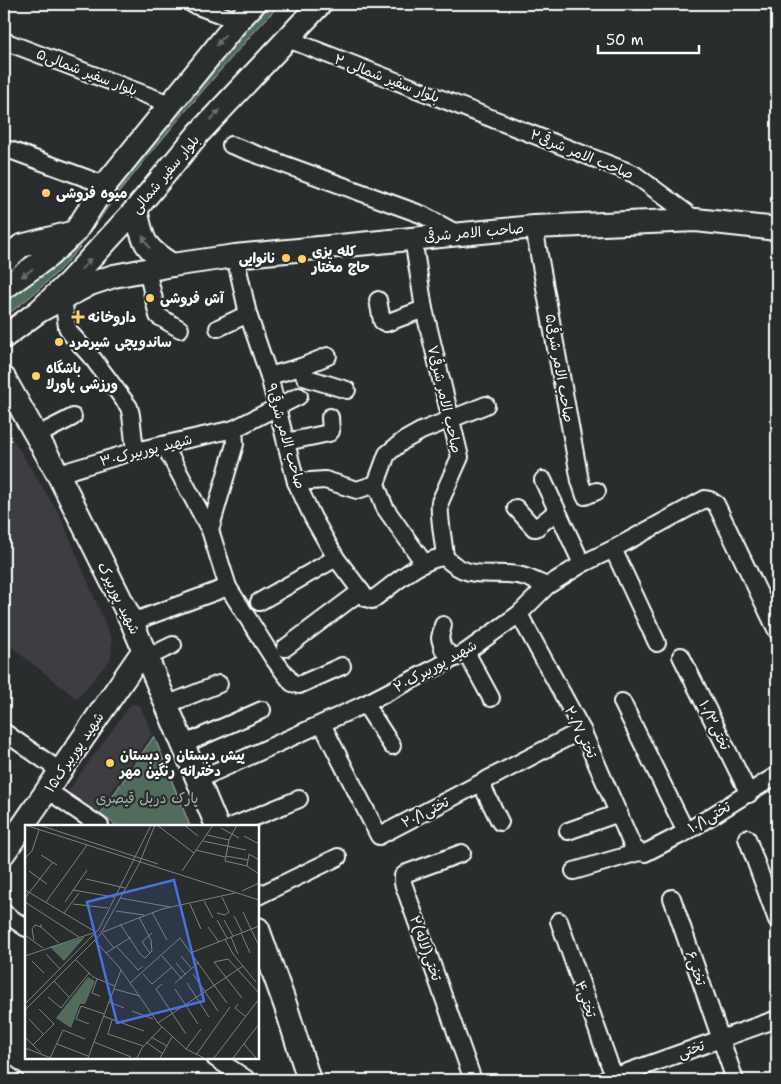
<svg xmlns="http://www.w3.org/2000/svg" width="781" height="1084" viewBox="0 0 781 1084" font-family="'Shantell Sans','Playpen Sans Arabic',sans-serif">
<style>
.built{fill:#3e3d42}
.green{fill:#516c5c;stroke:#a8b6ae}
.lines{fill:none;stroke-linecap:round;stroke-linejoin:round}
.street-casing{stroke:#fff;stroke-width:20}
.secondary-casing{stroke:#fff;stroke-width:26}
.street{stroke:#2a2d2e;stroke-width:16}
.secondary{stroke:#2a2d2e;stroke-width:22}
.oneway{fill:#6a6c6d}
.poi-dot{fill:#ffd166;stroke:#2a2d2e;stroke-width:2}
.labels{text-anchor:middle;stroke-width:4.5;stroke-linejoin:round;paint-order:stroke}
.street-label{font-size:14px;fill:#fff;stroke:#2a2d2e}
.poi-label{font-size:14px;font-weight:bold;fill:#fff;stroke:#2a2d2e;text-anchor:start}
.park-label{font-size:14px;fill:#a8b6ae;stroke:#2a2d2e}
.inset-road{fill:none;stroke:#7f8182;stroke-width:1}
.view{fill:#4a71e0;fill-opacity:0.15;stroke:#4a71e0;stroke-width:2.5}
.inset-edge{fill:none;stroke:#fff;stroke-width:2.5}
</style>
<rect width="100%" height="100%" fill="#2a2d2e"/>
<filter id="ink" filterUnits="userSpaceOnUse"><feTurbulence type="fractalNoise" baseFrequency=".02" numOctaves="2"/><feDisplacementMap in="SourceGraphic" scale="10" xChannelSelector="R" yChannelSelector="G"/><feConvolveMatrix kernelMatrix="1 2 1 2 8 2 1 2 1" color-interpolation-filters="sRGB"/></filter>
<g filter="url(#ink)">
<g class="built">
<polygon points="4,425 61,517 112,640 111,659 77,699 4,641"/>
<polygon points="131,704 140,705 152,734 97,812 68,791"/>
</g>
<g class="green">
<path d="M 270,4 L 280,4 C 223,65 169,130 117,195 C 101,215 89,238 72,256 C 52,279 29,299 4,317 L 4,299 L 75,243 L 232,45 Z"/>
<polygon points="154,736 190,826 117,826 100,814"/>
</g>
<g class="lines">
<defs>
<g id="street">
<polyline points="192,4 238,21"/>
<polyline points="288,39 634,174 696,220"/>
<polyline points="4,41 170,104"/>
<polyline points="231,145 423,215 456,233"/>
<polyline points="10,150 105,185"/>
<polyline points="534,227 580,481 585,496 597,491"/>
<path d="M 413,238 L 424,309 L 460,457 L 440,502 C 438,514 444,543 445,557"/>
<path d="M 235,256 L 248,314 L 269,376 L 296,482 L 313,518 L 336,558 L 366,598 L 372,600 C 392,586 421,558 445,557"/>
<polyline points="147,270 158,316 180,329"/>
<polyline points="63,298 67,327 71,334 94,360 129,407 131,415 135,451"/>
<polyline points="378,300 382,321 386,323 424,309"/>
<polyline points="218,328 248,314"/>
<polyline points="301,367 305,377 307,378 347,390"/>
<polyline points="269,376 301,367 328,356"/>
<polyline points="36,436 73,417"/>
<polyline points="286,442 329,433 331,431 330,417"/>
<polyline points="164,445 210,530 228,587 273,658 292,683 299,685 342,666"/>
<polyline points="58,474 135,451 234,429 299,396"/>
<polyline points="543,480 582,564"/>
<polyline points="296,482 325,480 357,490 376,484"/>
<polyline points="516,508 534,528 536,528 557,511"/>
<polyline points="210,530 235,444 234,429"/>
<polyline points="613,549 657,643"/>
<path d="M 445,557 C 469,583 493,569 522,576 C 530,578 539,583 547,586"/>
<polyline points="424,563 385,508 376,484 387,454 403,441 421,431 486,405"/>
<polyline points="259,602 336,558"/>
<polyline points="519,614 582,730 633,847 639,852"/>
<polyline points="132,622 228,587"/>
<polyline points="443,625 440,638 443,649 455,658"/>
<polyline points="285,648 361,591"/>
<polyline points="466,652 491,698"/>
<polyline points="681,656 749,794"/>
<polyline points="146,658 173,645"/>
<polyline points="622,702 686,832"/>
<polyline points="365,704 392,746"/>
<polyline points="166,705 219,684"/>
<polyline points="322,724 379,836 582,730"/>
<polyline points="4,732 60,771"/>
<polyline points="182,745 262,710"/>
<polyline points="197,780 365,704 466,652 519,614 547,586 582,564 613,549 705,499 710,500 716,504 777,631"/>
<polyline points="481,784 500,822"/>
<polyline points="47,790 100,826"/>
<polyline points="233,826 299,799"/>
<polyline points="568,831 619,813"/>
<polyline points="747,838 777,920"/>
<polyline points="462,853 407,873 403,876 403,883 473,1080"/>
<polyline points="574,871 639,852 645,853 686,832 777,775"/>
<polyline points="258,896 338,857"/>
<polyline points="672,898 735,1080"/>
<polyline points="4,913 26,928"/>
<polyline points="559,921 615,1080"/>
<polyline points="215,1058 248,1080"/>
<polyline points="4,1072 15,1080"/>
<polyline points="605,1080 777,1019"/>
</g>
<g id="secondary">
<path d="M 136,209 C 143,242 143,247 172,265"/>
<polyline points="4,261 21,246 71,233"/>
<polyline points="4,288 49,256 75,232 105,185 238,21 254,4"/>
<polyline points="39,311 90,284 114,276 172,265 235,256 534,227 696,220 777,229"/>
<polyline points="4,337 39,311 69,282 136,209 198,134 320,4"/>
<polyline points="4,378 58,474 132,622 217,826"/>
<polyline points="4,853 143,651"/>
<polyline points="258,929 286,1007 309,1080"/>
</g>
</defs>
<use href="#street" class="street-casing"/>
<use href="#secondary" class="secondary-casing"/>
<use href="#street" class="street"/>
<use href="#secondary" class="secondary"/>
</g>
<defs><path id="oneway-solid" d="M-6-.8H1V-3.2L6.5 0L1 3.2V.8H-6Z" transform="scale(1.25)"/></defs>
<g class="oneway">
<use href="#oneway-solid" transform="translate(221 40) rotate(129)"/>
<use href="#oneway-solid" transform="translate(215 115) rotate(-46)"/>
<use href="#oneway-solid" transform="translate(146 242) rotate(-122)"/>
<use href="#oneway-solid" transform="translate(86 264) rotate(-48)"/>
<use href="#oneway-solid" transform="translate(27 273) rotate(144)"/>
</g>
</g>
<g class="poi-dot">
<circle cx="46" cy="193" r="5"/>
<circle cx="286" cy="258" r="5"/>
<circle cx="302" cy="259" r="5"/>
<circle cx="150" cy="298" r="5"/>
<path d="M75.5 309.5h5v5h5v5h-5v5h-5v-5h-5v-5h5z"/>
<circle cx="59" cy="342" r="5"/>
<circle cx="36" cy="376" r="5"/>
<circle cx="110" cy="763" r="5"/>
</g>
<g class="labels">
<g class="street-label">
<text transform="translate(87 72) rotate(21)" y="5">بلوار سفیر شمالی۵</text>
<text transform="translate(387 78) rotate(21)" y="5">بلوار سفیر شمالی ۲</text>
<text transform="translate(582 154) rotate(22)" y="5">۲صاحب الامر شرقی</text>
<text transform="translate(165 174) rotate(-50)" y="5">بلوار سفیر شمالی</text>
<text transform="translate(474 232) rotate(-5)" y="5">صاحب الامر شرقی</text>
<text transform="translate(560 368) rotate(80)" y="5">صاحب الامر شرقی۵</text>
<text transform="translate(445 399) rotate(77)" y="5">صاحب الامر شرقی۷</text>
<text transform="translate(286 436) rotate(74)" y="5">صاحب الامر شرقی۹</text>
<text transform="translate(146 450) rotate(-14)" y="5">شهید پوربیرک۳۰</text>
<text transform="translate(119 598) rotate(64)" y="5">شهید پوربیرک</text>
<text transform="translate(435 666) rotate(-29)" y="5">شهید پوربیرک۲۰</text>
<text transform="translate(715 725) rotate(64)" y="5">تختی۱۰/۳</text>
<text transform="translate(581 732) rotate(64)" y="5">تختی۲۰/۷</text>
<text transform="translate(74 752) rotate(-56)" y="5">شهید پوربیرک۱۵</text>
<text transform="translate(425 812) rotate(-27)" y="5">تختی۲۰/۱</text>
<text transform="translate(709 817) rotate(-31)" y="5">تختی۱۰/۱</text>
<text transform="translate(426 948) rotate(70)" y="5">۲تختی(لاله)</text>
<text transform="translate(696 968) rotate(71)" y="5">تختی۶</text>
<text transform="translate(586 999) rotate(71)" y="5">تختی۴</text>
<text transform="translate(691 1049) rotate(-20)" y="5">تختی</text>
</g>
<g class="poi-label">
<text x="56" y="198">میوه فروشی</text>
<text x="312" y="256">کله پزی<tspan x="312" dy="16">حاج مختار</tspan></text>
<text x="276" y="263" text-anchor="end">نانوایی</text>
<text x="160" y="303">آش فروشی</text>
<text x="88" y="322">داروخانه</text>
<text x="69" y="347">ساندویچی شیرمرد</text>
<text x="46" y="373">باشگاه<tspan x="46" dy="16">ورزشی پاورلا</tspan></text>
<text x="120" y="760">پیش دبستان و دبستان<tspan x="120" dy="16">دخترانه رنگین مهر</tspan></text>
</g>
<g class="park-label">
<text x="147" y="803">پارک دریل قیصری</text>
</g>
</g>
<g transform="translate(25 825)">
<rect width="234" height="234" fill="#2a2d2e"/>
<path d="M 60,112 L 39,136 L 25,122 ZM 63,152 L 70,156 L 60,179 L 55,179 L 46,203 L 31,193 Z" fill="#516c5c"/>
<path class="inset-road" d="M 0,0 L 234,75M 14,0 L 133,39M 132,0 L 169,28M 159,0 L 173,11M 212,0 L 204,15 L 200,36 L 222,41 L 234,49M 196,3 L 214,13M 182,10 L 204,15M 219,11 L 232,18 L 234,16M 178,16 L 221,25M 171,25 L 200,32M 16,30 L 32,40M 201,31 L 223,35M 0,33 L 7,26 L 14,5M 222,41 L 224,29 L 234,35M 4,46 L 22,59M 157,46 L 188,0M 61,54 L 100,63M 0,65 L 69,106M 48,65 L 89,72M 217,66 L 234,58M 0,73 L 28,37M 95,73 L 145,82M 179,76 L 188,93M 0,77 L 54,112M 21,77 L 62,20M 40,77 L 62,45M 48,79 L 83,83M 165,79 L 176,104M 91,86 L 119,90M 127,87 L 142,115M 218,87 L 234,121M 39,88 L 54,68M 192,88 L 200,90 L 204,87 L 197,72M 209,91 L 217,107M 114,92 L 126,115 L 127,126M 192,95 L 202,113M 199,95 L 208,111M 95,99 L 115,129 L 120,133 L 127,126M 16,102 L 34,118M 183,102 L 194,117M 78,107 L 137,84 L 210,68M 77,108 L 89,123M 216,108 L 225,128M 0,110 L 18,123M 206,112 L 213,129M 200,114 L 208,129 L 231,157M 9,115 L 7,104 L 10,100 L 16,102 L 16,99M 70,116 L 94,142 L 133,198 L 161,224 L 179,233M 92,122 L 113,145 L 118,141M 168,127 L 234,101M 81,128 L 106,112M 125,128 L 117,117 L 127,108M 21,129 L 35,144M 0,131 L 68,108M 137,131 L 157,154M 156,131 L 167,144M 51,135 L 68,152 L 90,161M 7,136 L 19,148M 151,138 L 161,150M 118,149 L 127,159 L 147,142M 168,149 L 193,186M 72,154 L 67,168 L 75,171M 29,156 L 44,172M 105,158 L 155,113 L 202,178M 150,158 L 174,137M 162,158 L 184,192M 137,159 L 131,164 L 161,209M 89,164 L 115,171M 150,164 L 173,199M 23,172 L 36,183 L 64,148M 217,173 L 189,137 L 203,134 L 234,168M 84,177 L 99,183M 0,179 L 74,104 L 126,0M 213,179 L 210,183 L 220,191M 0,185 L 75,110 L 114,39 L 130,0M 107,186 L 128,194M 78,191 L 119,206M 4,194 L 18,209M 87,195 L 83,209 L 118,221M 133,198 L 218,141M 64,199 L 51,194 L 56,181 L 79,189M 0,212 L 16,228M 126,212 L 142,221M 69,217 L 106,232M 121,217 L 138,229M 32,219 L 63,231M 219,219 L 231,233M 8,220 L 29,199 L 14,184M 0,223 L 26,233M 161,224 L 176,204M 171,230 L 205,182M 25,233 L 38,205 L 60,214M 63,233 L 96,145M 112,233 L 117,223 L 137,202M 135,233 L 147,212M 189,233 L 234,174M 208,233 L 234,199"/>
<path class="view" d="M 149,55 L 179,176 L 92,198 L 62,77 Z"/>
<rect width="234" height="234" class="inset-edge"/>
</g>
<rect width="781" height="1084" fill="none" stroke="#2a2d2e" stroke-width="20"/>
<rect x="10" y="10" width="761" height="1064" fill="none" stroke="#fff" stroke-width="2" filter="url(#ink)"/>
<path d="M598 45v8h101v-8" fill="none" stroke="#ffffff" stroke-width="2.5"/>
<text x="606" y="45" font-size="15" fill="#ffffff" stroke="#2a2d2e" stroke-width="4" paint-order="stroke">50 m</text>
</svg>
